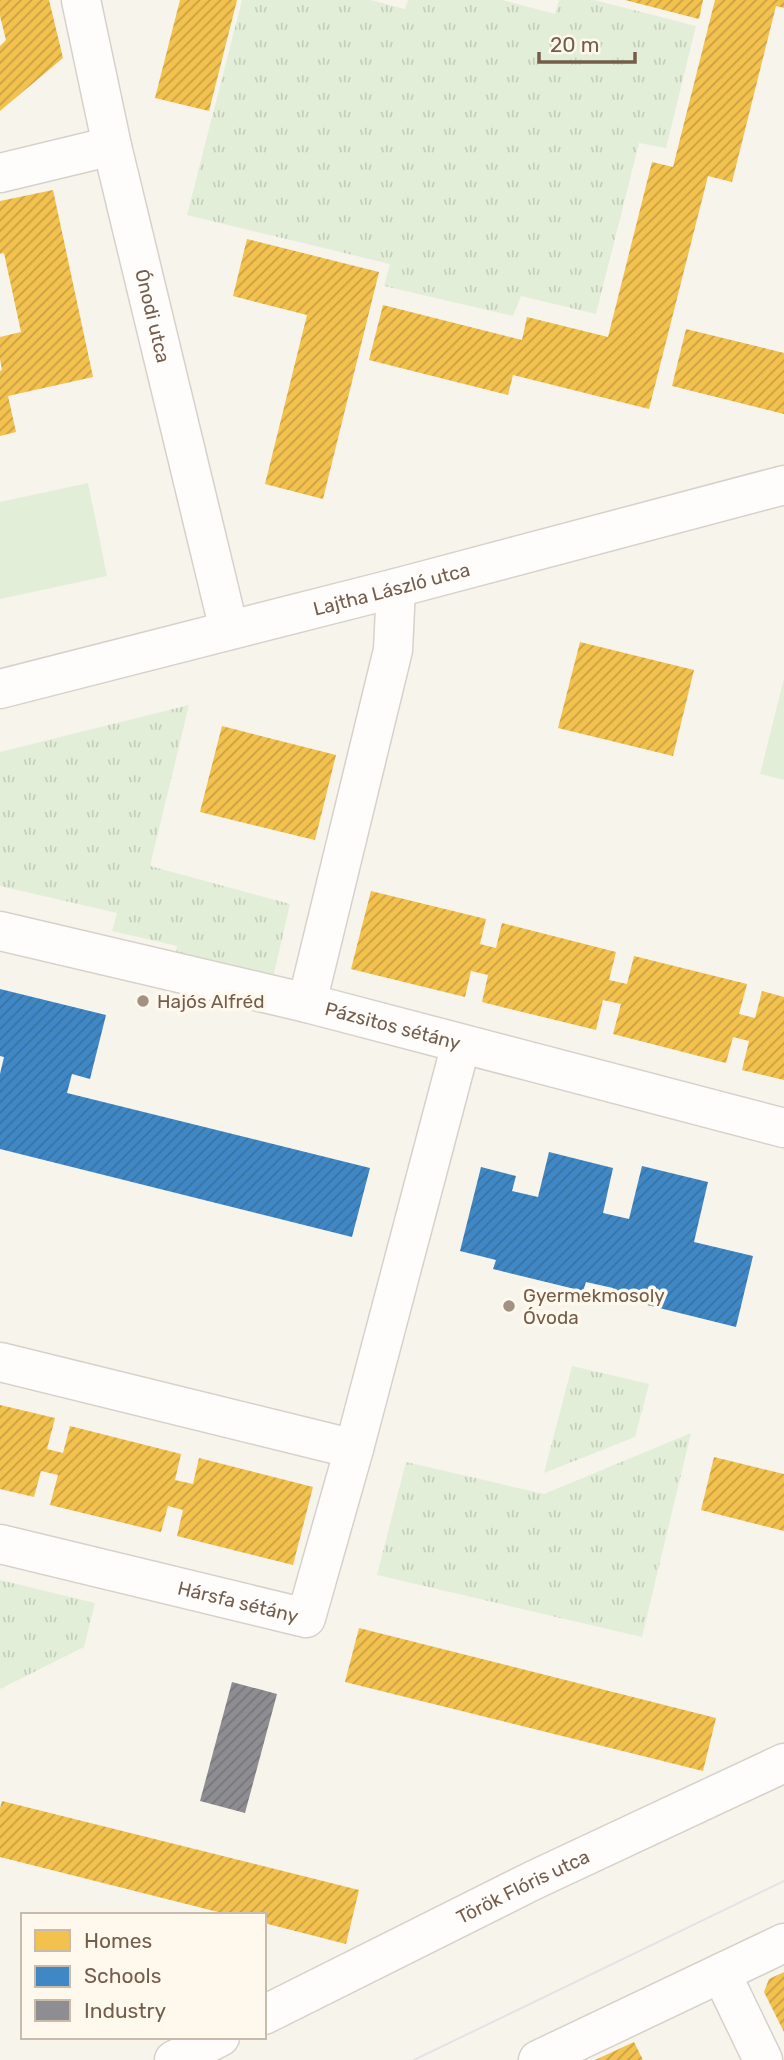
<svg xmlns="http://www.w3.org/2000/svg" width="784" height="2060" viewBox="0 0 784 2060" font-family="Rubik,sans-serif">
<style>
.grass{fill:#e2eed7}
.park{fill:url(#park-tufts)}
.homes{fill:url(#homes-hatch)}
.schools{fill:url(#schools-hatch)}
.industry{fill:url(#industry-hatch)}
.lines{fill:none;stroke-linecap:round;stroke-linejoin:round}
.minor-casing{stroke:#d6d1ca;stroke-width:41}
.minor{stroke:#fefdfc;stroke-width:38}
.tram{stroke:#e5e2e5;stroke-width:2}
.poi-dot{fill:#a29283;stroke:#fff9ed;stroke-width:2.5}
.labels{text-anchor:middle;stroke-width:7;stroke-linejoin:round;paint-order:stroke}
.street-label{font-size:19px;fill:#755d4b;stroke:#fff9ed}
.poi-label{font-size:19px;fill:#755d4b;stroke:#fff9ed;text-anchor:start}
</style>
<defs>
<pattern id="park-tufts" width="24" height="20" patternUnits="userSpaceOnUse" patternTransform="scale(1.75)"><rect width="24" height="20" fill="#e2eed7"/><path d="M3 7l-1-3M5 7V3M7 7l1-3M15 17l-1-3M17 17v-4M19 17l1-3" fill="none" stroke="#c5ceba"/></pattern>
<pattern id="homes-hatch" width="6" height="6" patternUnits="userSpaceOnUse" patternTransform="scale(1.75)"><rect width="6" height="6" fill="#f2c14e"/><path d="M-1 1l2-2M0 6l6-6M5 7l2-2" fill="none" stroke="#c9a043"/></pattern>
<pattern id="schools-hatch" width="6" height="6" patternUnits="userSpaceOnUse" patternTransform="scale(1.75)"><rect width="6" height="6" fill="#3f88c5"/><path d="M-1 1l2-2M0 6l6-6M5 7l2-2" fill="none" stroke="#3972a2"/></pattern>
<pattern id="industry-hatch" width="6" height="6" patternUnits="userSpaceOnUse" patternTransform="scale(1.75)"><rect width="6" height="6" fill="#8d8d92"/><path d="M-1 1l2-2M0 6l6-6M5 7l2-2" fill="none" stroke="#787679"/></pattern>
</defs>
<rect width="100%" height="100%" fill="#f7f4ec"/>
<g class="grass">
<polygon points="88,483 107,576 0,599 0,502"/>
<polygon points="784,678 784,780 760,774"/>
</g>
<g class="park">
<polygon points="242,0 371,0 405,9 408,0 502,0 555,14 559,0 594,0 696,26 666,148 639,143 596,314 521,296 513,316 384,286 390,264 187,215"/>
<polygon points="189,705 150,866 290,904 272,982 175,959 177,946 112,931 117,913 0,886 0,752"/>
<polygon points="572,1366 649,1384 635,1437 544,1473"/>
<polygon points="691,1433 642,1637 377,1575 406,1462 544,1494"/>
<polygon points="0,1580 95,1603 84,1647 0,1689"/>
</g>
<g class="homes">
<polygon points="0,0 49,0 63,58 0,111 0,46 6,40 0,16"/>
<polygon points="180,0 237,0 209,111 155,98"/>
<polygon points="625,0 703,0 699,19"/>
<polygon points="715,0 784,0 784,8 776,6 732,182 708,176 649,409 513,375 508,395 369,360 383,305 522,340 527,317 608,337 652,162 673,167"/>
<polygon points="53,190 93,377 8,396 16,432 0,436 0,371 2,370 0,359 0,337 21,332 4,253 0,254 0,201"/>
<polygon points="247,239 379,272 323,499 265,484 307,315 233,296"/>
<polygon points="686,329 784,353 784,414 672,386"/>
<polygon points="580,642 694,670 673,756 558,728"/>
<polygon points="222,726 336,755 315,840 200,812"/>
<polygon points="371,891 486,919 480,944 496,948 502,923 616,952 609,980 627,984 634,956 747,984 739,1014 755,1018 762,991 784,997 784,1080 742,1070 749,1041 733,1037 726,1063 613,1034 621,1004 603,1000 596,1030 482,1002 488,975 471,971 465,997 351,969"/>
<polygon points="0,1405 55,1418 47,1449 63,1453 70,1426 181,1454 175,1480 193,1484 199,1458 313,1487 293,1565 177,1536 183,1510 168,1506 161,1532 50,1505 58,1475 41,1471 34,1497 0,1489"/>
<polygon points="714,1457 784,1474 784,1531 701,1510"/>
<polygon points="359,1628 716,1718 703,1771 345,1682"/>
<polygon points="2,1801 359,1890 346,1944 264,1923 264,1915 230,1915 0,1857 0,1808"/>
<polygon points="784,1972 784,2032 764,1992 769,1979"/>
<polygon points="634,2042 643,2060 595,2060"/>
</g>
<g class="schools">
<polygon points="0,989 106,1015 90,1079 72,1074 67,1093 370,1168 352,1237 0,1149 0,1074 4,1057 0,1056"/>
<polygon points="549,1152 613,1168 603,1213 629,1219 642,1166 708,1182 694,1242 753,1256 736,1327 611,1296 613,1288 586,1282 583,1291 493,1269 496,1260 460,1251 481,1167 516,1176 512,1191 538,1197"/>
</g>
<polygon class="industry" points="232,1682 277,1694 245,1813 200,1801"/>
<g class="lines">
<defs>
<g id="minor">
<path id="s1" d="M 81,0 L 112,146 L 229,630"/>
<polyline points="0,173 112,146"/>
<path id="s2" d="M 0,689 L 396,588 L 784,485"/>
<path id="s3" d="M 0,931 L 307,1003 L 784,1128"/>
<polyline points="307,1003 393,650 396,588"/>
<polyline points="0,1362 354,1449"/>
<path id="s4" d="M 0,1544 L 306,1618 L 354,1449 L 461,1044"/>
<polyline points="721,1973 763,2060"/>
<path id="s5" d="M 264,2015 L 534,1880 L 784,1763"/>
<polyline points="174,2060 220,2037"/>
<polyline points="538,2060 784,1943"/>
</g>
</defs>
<use href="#minor" class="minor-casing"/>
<use href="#minor" class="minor"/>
<polyline class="tram" points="414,2060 784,1881"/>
</g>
<g class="poi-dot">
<circle cx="143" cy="1001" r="7"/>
<circle cx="509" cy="1306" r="7"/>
</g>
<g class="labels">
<g class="street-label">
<text dy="7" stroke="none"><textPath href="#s1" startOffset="324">Ónodi utca</textPath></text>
<text dy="7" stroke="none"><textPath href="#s2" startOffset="404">Lajtha László utca</textPath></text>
<text dy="7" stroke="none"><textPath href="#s3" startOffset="404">Pázsitos sétány</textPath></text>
<text dy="7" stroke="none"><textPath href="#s4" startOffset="245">Hársfa sétány</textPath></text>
<text dy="7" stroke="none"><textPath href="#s5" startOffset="289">Török Flóris utca</textPath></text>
</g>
<g class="poi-label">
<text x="157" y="1008">Hajós Alfréd</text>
<text x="523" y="1302">Gyermekmosoly<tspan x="523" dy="22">Óvoda</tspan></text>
</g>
</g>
<rect x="21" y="1913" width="245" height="126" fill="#fff9ed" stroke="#c8bbac" stroke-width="2"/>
<rect x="35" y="1930" width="35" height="21" fill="#f2c14e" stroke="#c8bbac" stroke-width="2"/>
<text x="84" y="1948" font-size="21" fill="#755d4b">Homes</text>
<rect x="35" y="1966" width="35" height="21" fill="#3f88c5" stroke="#c8bbac" stroke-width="2"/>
<text x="84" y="1983" font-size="21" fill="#755d4b">Schools</text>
<rect x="35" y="2000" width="35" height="21" fill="#8d8d92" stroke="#c8bbac" stroke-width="2"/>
<text x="84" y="2018" font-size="21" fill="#755d4b">Industry</text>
<path d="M539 52v10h96v-10" fill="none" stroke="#755d4b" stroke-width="3.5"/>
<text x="550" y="52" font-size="21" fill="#755d4b" stroke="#fff9ed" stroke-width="5" paint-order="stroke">20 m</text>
</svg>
